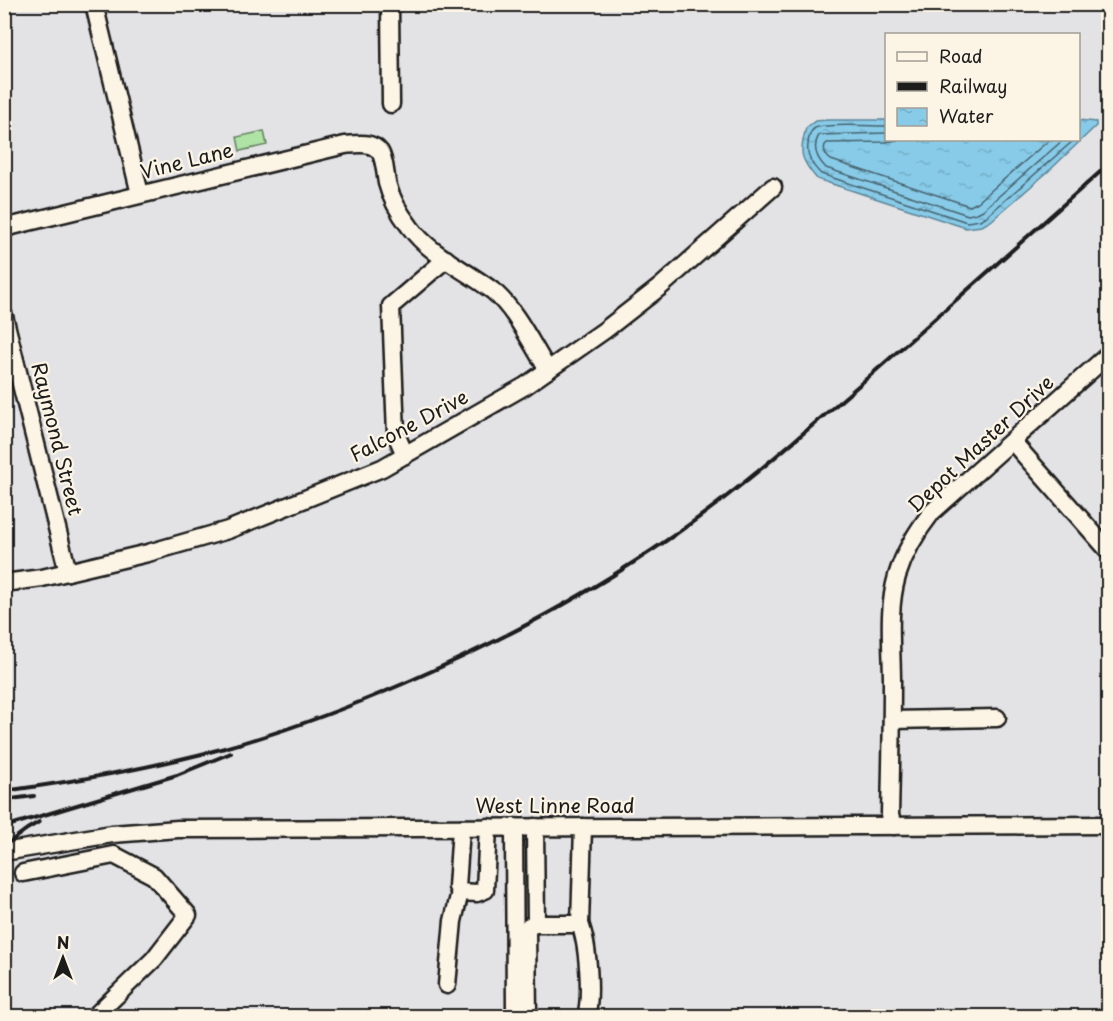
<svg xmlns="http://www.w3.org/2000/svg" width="1113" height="1021" viewBox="0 0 1113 1021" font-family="'Playpen Sans',sans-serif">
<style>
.green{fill:#aee3a5;stroke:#658060;stroke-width:1.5}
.water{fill:url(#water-ripples);stroke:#5c8596;stroke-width:1.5}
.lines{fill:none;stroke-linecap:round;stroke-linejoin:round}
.shore{stroke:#47626e;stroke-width:1.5}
.minor-casing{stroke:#1c1c1c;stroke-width:21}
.minor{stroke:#fcf5e5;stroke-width:16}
.rail{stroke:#1c1c1c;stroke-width:4}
.labels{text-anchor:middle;stroke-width:4.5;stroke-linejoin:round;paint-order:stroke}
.street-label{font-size:20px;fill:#1c1c1c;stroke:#fcf5e5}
</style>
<defs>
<pattern id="water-ripples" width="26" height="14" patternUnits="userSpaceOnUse" patternTransform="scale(1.5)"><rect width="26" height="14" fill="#87cbe8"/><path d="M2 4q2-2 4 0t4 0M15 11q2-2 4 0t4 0" fill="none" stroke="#74aec6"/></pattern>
</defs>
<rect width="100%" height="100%" fill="#e3e3e6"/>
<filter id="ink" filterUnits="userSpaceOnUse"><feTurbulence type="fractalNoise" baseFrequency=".0167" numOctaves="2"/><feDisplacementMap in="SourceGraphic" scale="12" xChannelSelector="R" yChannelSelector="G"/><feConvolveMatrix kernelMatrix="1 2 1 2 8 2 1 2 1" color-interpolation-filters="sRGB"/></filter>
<g filter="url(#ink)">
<polygon class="green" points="264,131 267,145 240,151 237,137"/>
<path class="water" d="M 828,120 L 886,120 L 886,140 L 1078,140 L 1079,120 L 1096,122 L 1096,126 L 1051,169 L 991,221 L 982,226 L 966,228 L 817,179 C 800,159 799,153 806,128 L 815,121 Z"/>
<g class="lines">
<g class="shore">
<path d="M 886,126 C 872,126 826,123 815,128 C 810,131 808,139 808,145 C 806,157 813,166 821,174 L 967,222 L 980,220 L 987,216 L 1074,140"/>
<path d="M 886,133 L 819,135 C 812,147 816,158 826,168 L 968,215 L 977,213 L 983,210 L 1063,140"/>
<path d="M 897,140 L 886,142 L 827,143 L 825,145 C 823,151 826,156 831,160 L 970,206 L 978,202 L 1049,140"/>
</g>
<defs>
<g id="minor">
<polyline points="94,4 140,194"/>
<polyline points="390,4 391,104"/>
<path d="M 4,228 L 345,145 C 356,144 372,141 380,152 C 385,160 385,173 387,183 C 391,199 400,214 410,227 C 430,255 466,270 493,291 C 516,310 532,345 548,370"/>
<polyline points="4,316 68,572"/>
<polyline points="1012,441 1108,550"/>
<polyline points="405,455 396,434 391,306 446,259"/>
<polyline points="4,583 42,578 148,553 228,530 382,468 525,386 605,330 660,287 773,187"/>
<polyline points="892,720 997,718"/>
<path d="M 893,826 L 890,815 C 891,771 892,726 892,682 C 892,647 887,610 897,576 C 904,553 917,531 932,512 L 1108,355"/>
<polyline points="514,827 515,1016"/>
<polyline points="535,827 536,924 580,924 583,827"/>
<polyline points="461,828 457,887 460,892 477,893 485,890 488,827"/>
<polyline points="4,852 112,834 178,829 1108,825"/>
<polyline points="23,873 114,855 154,876 188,915 154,959 95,1016"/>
<path d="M 580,924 C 588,944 592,996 586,1016"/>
<polyline points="447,985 453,921 460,892"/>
<polyline points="528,1016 527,930 529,926 536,924"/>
</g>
</defs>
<use href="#minor" class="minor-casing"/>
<use href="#minor" class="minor"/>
<g class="rail">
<path d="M 4,791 C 78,781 150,768 221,749 C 284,732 345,709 405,683 C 500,642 588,595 673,536 C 735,493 792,443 850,393 C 937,318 1022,241 1108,165"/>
<polyline points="4,800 34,796"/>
<polyline points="4,827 177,775 231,753"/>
<polyline points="4,846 27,829 39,822"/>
</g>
</g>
</g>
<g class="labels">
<g class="street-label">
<text transform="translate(187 161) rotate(-14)" y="7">Vine Lane</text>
<text transform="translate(409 426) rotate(-28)" y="7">Falcone Drive</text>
<text transform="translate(57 439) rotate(76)" y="7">Raymond Street</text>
<text transform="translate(981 444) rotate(-43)" y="7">Depot Master Drive</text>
<text x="555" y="813">West Linne Road</text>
</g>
</g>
<rect width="1113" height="1021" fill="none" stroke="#fcf5e5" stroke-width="24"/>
<rect x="12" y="12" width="1089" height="997" fill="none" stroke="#1c1c1c" stroke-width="2" filter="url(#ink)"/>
<rect x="885" y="33" width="195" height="108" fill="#fcf5e5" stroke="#a29e95" stroke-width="1.5"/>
<rect x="897" y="52" width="30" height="9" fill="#fcf5e5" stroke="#a29e95" stroke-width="1.5"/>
<text x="939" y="63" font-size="18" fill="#1c1c1c">Road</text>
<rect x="897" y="82" width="30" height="9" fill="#1c1c1c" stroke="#a29e95" stroke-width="1.5"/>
<text x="939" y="93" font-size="18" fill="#1c1c1c">Railway</text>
<rect x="897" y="108" width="30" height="18" fill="url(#water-ripples)" stroke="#a29e95" stroke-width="1.5"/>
<text x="939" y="123" font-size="18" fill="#1c1c1c">Water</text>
<g transform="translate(63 958)" stroke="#fcf5e5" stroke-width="4.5" paint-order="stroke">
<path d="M0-4.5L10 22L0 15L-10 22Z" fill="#1c1c1c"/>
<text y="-9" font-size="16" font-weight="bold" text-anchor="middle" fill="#1c1c1c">N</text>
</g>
</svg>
